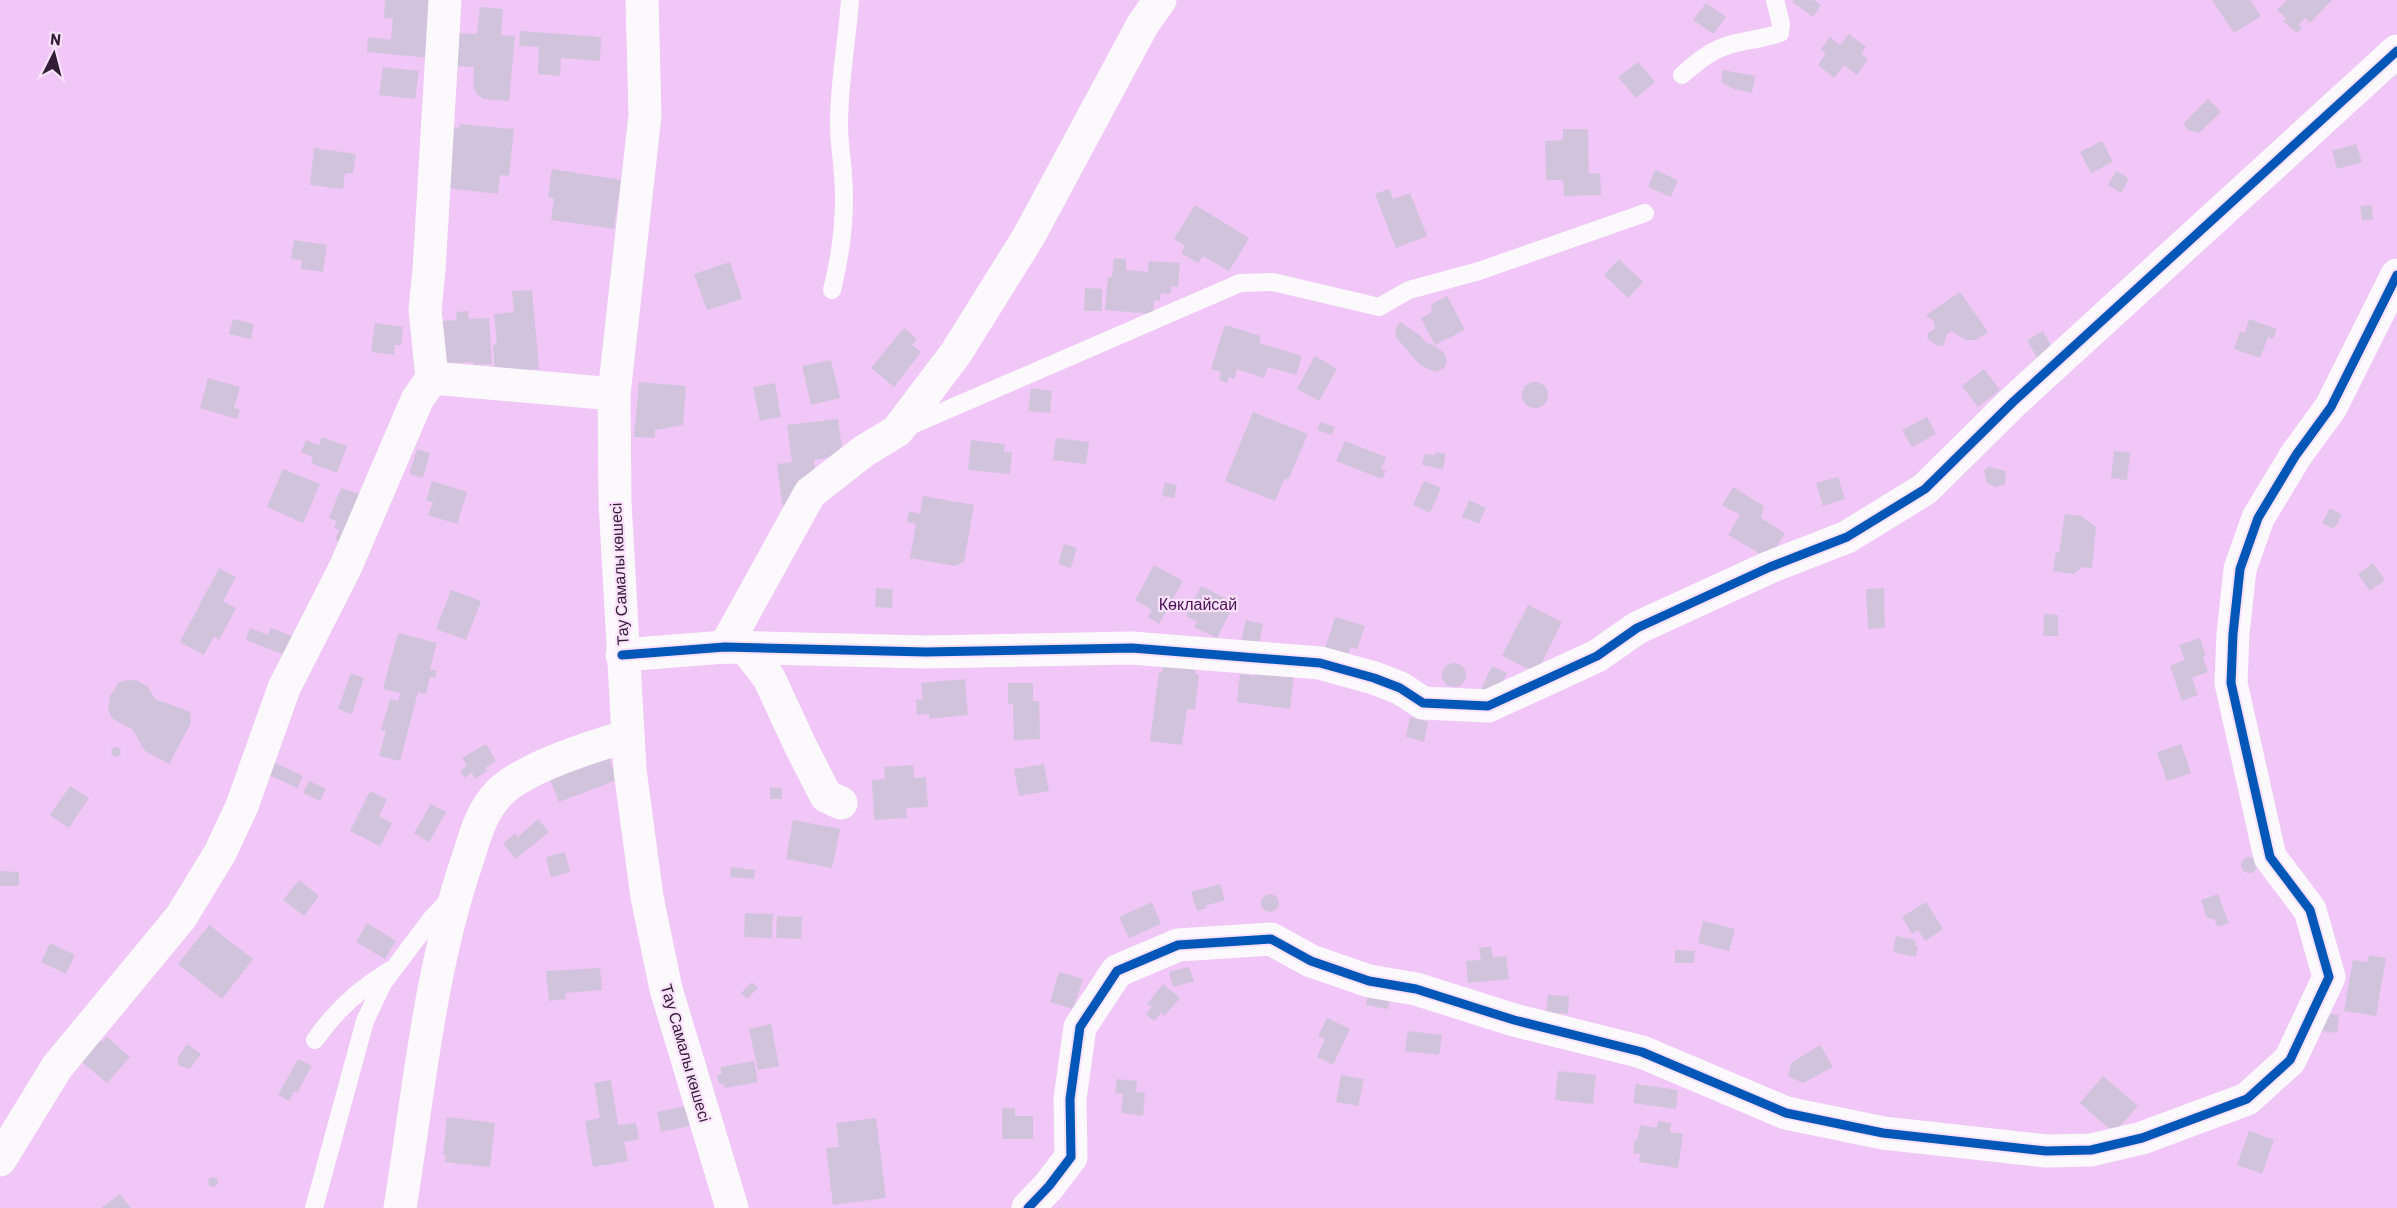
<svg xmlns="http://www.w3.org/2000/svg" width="2397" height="1208" viewBox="0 0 2397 1208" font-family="Barlow,sans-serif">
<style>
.green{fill:#f0c7f7}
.building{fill:#d2c3dd}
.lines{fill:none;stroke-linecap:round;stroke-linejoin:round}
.lane{stroke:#fcf9fd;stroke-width:18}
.street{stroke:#fcf9fd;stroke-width:33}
.secondary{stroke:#fcf9fd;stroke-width:33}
.cycleway-casing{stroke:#fae2fd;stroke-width:13}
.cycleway{stroke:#0057b8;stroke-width:9}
.labels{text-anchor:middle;stroke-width:4.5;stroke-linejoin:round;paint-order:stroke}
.street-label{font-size:16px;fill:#331d36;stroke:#fae2fd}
.park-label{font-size:16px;fill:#4e1157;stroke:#fae2fd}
</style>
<rect width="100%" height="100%" fill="#ecd9ef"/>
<rect class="green" x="0" y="0" width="2397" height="1208"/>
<g class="building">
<polygon points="385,0 440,0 431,58 367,52 368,37 391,40 393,19 384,18"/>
<polygon points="1794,0 1814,0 1821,5 1813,17 1792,2"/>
<polygon points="2212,0 2250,0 2261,16 2234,33"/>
<polygon points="2287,0 2332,0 2310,23 2305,18 2298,25 2302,28 2297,33 2283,21 2286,18 2277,10"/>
<polygon points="1706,3 1726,17 1713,34 1693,20"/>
<polygon points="480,7 503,9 501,35 515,36 509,101 483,99 476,93 473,84 474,67 454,66 456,33 477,34"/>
<polygon points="520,31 601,37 600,61 561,58 560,76 538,74 539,47 519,46"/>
<polygon points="1849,34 1866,47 1861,54 1868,59 1857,75 1844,65 1834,78 1818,65 1826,53 1821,49 1830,37 1840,45"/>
<polygon points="1638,62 1655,82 1636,98 1618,77"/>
<polygon points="383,67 419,71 415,99 379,95"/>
<polygon points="1723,70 1755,76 1752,93 1734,89 1721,82"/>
<polygon points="2208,99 2221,112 2199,133 2188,130 2183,124"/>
<polygon points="460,124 514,129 509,176 500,175 498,194 439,187 445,126 459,128"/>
<polygon points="1563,129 1588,129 1589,174 1600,173 1601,195 1564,196 1563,180 1546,180 1545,141 1563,140"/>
<polygon points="2102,141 2113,162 2091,173 2080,152"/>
<polygon points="2356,144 2362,162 2337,169 2332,151"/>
<polygon points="314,148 356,154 353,173 345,173 343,189 310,185"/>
<polygon points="552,169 621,180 614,229 551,220 554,199 548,197"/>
<polygon points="1655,170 1678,180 1671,197 1648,187"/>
<polygon points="2116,171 2129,178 2121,193 2108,185"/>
<polygon points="1389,189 1393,199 1410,193 1427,236 1396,248 1375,194"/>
<polygon points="1195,205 1249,238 1229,271 1203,256 1198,263 1181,253 1185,246 1174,239"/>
<polygon points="2372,205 2373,219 2362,221 2360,206"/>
<polygon points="294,240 327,245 323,272 301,269 302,260 291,259"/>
<polygon points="1114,258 1126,259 1126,270 1148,272 1149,261 1180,263 1178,287 1171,286 1171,294 1161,293 1160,301 1154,300 1153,314 1105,310 1108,277 1112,277"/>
<polygon points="1619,259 1643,282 1628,298 1604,275"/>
<polygon points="730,262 742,299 707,310 694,274"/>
<polygon points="1085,288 1102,289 1102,311 1084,311"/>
<polygon points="532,290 539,369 495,373 493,345 497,345 494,314 514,312 512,291"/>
<polygon points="1960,292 1988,332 1976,340 1966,340 1951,331 1947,334 1943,346 1936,345 1927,338 1928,333 1935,329 1934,321 1926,315"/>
<polygon points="1447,296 1465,330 1435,345 1421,318 1431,313 1432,304"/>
<polygon points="468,311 469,319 489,318 492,364 473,365 473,362 443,364 440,321 457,320 456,312"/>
<polygon points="233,319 254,324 251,339 229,334"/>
<polygon points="2249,319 2277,329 2273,339 2268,337 2260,358 2234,349 2240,331 2245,333"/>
<polygon points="1400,322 1422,337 1425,342 1435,346 1445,354 1447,362 1444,368 1435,372 1420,365 1395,336 1396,328"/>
<polygon points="375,323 403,327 401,345 395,345 394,355 371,352"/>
<polygon points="1225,325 1261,336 1259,343 1302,356 1296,375 1268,367 1264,378 1237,369 1234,379 1229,377 1227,383 1219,380 1221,372 1211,369"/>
<polygon points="904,328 917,339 912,345 921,352 894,387 871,368"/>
<polygon points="2043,331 2053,349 2037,358 2027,340"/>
<polygon points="1315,356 1337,369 1319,401 1297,389"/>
<polygon points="831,360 840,398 811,405 802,366"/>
<polygon points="1984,369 2000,390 1978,407 1962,386"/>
<polygon points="208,378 240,387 234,408 240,410 237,419 200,408"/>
<circle cx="1535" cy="395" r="13"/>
<polygon points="639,382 686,386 683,425 655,430 655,438 634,437"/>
<polygon points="775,383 781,417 760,421 753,387"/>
<polygon points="1031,388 1052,391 1050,413 1028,411"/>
<polygon points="1253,412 1308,434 1288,480 1285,478 1275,501 1225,481"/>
<polygon points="1927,417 1936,434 1912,447 1902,430"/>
<polygon points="838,419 843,455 814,460 816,477 798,480 799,494 785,508 782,504 777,464 792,462 787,425"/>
<polygon points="1320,422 1335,427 1332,435 1317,430"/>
<polygon points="322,437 347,446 337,473 311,463 313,457 301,452 306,440 319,445"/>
<polygon points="1056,438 1089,442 1086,464 1053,460"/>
<polygon points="971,440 1005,444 1004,452 1012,452 1010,474 968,470"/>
<polygon points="1345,441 1386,457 1381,469 1386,471 1382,479 1336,461"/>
<polygon points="417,449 430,453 423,478 409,474"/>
<polygon points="2114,451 2130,453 2127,480 2111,478"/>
<polygon points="1436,452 1446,454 1443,469 1422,465 1425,454 1435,455"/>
<polygon points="1988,467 2006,471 2005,485 1995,487 1987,483 1984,471"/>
<polygon points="283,469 320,484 303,523 267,507"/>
<polygon points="1838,477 1845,499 1823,506 1816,483"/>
<polygon points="432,481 467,492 457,524 428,515 433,502 426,501"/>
<polygon points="1424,481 1441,488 1430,513 1413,505"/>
<polygon points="1165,482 1177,485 1174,498 1162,496"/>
<polygon points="1733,487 1764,506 1761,518 1785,533 1769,559 1728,535 1740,515 1722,505"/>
<polygon points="341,488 362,495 350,546 335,540 339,530 334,528 337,521 329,518"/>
<polygon points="923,496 974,505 964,562 955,566 910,558 916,524 907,522 909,511 920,514"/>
<polygon points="1469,500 1486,508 1479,524 1462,517"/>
<polygon points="2330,508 2342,515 2334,529 2322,523"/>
<polygon points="2065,514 2081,516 2096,527 2092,568 2083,567 2073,574 2053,571 2056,552 2059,552"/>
<polygon points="1064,544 1077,548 1071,568 1058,564"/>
<polygon points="2373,563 2385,580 2370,591 2358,574"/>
<polygon points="1154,565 1183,581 1159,624 1148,617 1152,610 1135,600"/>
<polygon points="219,568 236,577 223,601 236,608 219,640 214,636 204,655 180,642"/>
<polygon points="1201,586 1235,603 1217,638 1194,627 1197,622 1186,616"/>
<polygon points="876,588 893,589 892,608 875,607"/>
<polygon points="1884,588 1885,628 1868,629 1866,589"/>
<polygon points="451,590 481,601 466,640 436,629"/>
<polygon points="1528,605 1562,622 1537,673 1502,656"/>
<polygon points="2044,614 2058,615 2058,636 2043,636"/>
<polygon points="1335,617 1365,626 1357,649 1351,647 1346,662 1323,655"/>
<polygon points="1246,620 1263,624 1259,645 1241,642"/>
<polygon points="250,628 268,635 271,628 297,638 290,657 246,640"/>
<polygon points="398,633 437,643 430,669 437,671 435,678 430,677 426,694 418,692 400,761 379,756 386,731 381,730 390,699 398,701 400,693 383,689"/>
<polygon points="2200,638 2206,656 2203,657 2208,672 2192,678 2198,695 2182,701 2170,666 2185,660 2179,645"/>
<polygon points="1196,661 1195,674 1199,675 1195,710 1187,709 1182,745 1150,741 1159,672 1162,673 1163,662"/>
<circle cx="1454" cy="675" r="12"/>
<polygon points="1492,666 1507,673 1496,696 1481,689"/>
<polygon points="1255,670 1294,675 1290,709 1237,702 1240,674 1254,676"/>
<polygon points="351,673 364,678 352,714 338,709"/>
<polygon points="965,679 968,715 929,719 929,714 917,715 916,700 923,699 921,683"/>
<polygon points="129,680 138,681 148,687 155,699 190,712 191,723 169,764 145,751 133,730 112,718 108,709 110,696 119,682"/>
<polygon points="1008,683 1033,683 1033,701 1039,701 1040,739 1014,740 1013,704 1008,704"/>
<polygon points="1410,717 1428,722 1424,742 1406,737"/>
<polygon points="486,744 496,761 485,768 487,771 475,779 472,773 464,778 460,771 467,766 462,758"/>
<polygon points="2181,744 2191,773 2167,781 2157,752"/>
<circle cx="116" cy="752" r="5"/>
<polygon points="608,755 617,780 559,802 549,777"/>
<polygon points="275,763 303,776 297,788 269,775"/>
<polygon points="1044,764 1049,791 1019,796 1014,769"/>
<polygon points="913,765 914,778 926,777 928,807 906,808 907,818 874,820 872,780 885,779 884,767"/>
<polygon points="309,781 326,789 320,801 303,793"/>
<polygon points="70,786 89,798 69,828 50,815"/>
<polygon points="770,787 782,788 782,799 770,799"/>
<polygon points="370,791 387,799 379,816 392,823 380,846 350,831"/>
<polygon points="431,804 446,812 429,842 414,833"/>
<polygon points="538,819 549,832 516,859 503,844 515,833 518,837"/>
<polygon points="793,820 840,829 832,868 786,859"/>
<polygon points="565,852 570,872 551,877 546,857"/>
<circle cx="2249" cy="865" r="8"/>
<polygon points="731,867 755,870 754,879 730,877"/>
<polygon points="0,871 19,872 19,886 0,886"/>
<polygon points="299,880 319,896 304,916 283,900"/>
<polygon points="1220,884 1225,900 1205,906 1207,908 1197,911 1191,892"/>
<polygon points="2218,894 2229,923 2218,927 2214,919 2207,918 2201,900"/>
<circle cx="1270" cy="903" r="9"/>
<polygon points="1152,902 1161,924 1129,938 1119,917"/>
<polygon points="1926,902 1943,929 1925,941 1918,930 1912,934 1902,917"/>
<polygon points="745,913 773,914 772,938 744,937"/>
<polygon points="777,916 802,917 801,939 776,938"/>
<polygon points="1703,921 1735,929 1729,951 1698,943"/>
<polygon points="367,923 396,941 385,959 356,942"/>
<polygon points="209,925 253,959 222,999 178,964"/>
<polygon points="1896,936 1916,940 1915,946 1918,946 1916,957 1893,952"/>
<polygon points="50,943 75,955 66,974 41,962"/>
<polygon points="1491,946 1493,957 1506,956 1509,979 1468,983 1466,961 1481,960 1479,948"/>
<polygon points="1675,950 1695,951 1694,963 1675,963"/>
<polygon points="2369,955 2386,958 2376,1016 2344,1011 2353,960 2367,962"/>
<polygon points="1189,967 1194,981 1173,987 1169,972"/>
<polygon points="600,968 602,990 565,993 566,999 549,1001 546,971"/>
<polygon points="1059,972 1083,979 1073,1009 1050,1002"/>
<polygon points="752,982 758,988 747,999 741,993"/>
<polygon points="1163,984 1180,998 1164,1016 1161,1013 1154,1021 1146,1014 1152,1007 1147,1004"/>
<polygon points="1368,992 1390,997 1388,1009 1366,1005"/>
<polygon points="1548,995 1569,996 1568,1014 1546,1012"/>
<polygon points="2331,1008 2330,1014 2339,1015 2337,1033 2313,1030"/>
<polygon points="1327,1018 1350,1029 1333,1065 1317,1057 1325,1039 1318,1036"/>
<polygon points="771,1024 779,1066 758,1070 749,1029"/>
<polygon points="1408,1031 1442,1035 1439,1055 1405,1051"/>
<polygon points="95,1037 102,1042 107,1037 130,1057 107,1083 77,1058"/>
<polygon points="187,1044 201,1054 190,1069 178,1065 178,1057"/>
<polygon points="1820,1045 1833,1067 1803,1083 1788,1076 1791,1063"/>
<polygon points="298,1059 312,1066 297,1093 294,1091 289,1101 278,1095"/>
<polygon points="754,1061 758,1082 725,1088 724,1084 719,1084 717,1075 722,1074 720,1067"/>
<polygon points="1558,1071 1596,1075 1593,1104 1555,1100"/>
<polygon points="1341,1075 1364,1079 1358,1106 1336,1102"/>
<polygon points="2103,1076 2138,1106 2114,1133 2080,1103"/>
<polygon points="1117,1079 1137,1081 1136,1092 1145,1093 1143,1116 1121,1113 1123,1094 1115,1093"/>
<polygon points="611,1080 618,1125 636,1123 639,1139 624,1142 628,1161 593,1167 585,1121 600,1118 594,1083"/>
<polygon points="1636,1084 1678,1090 1676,1109 1633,1103"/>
<polygon points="686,1106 690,1126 661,1132 657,1112"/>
<polygon points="1002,1108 1015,1108 1015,1116 1033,1116 1033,1139 1002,1139"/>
<polygon points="447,1117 495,1123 490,1167 445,1162 446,1155 443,1155"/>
<polygon points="876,1118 886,1198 833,1205 826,1148 839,1147 836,1123"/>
<polygon points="1658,1121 1671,1123 1670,1132 1683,1134 1678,1168 1639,1162 1640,1154 1633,1153 1635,1139 1638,1139 1640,1125 1657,1128"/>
<polygon points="2249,1131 2274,1140 2262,1174 2237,1165"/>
<circle cx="213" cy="1182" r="5"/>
<polygon points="120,1194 131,1208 101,1208"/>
</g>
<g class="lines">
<g class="lane">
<path d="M 1682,75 C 1696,63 1711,50 1729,45 C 1746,40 1763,39 1780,33 L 1781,24 L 1775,0"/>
<path d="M 832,290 C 841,254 846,212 843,175 C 842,158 839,141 839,124 C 839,82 847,42 850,0"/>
<polyline points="905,428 1240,283 1273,282 1379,307 1409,290 1479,271 1645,213"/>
<path d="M 315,1040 C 335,1011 359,989 389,971"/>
<polyline points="314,1208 365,1021 383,983 432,918 450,899"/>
</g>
<g class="street">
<polyline points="432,378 425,310 429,270 445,0"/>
<polyline points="725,647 810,493 864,451 897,431 956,353 1029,236 1143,24 1160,0"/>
<polyline points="745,647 769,678 800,745 826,796 841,803"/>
<polyline points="622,655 725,647 926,652 1132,648 1320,663 1374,678 1400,688 1423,703 1488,706 1597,656 1637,628 1770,567 1847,537 1925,489 2013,402 2397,51"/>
<polyline points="0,1160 57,1067 181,917 220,853 242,806 284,688 346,566 417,400 432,378 614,394"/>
<path d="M 400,1208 C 419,1091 429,973 467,861 C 475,836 481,811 500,792 C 527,766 593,746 628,736"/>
<polyline points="1028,1208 1049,1186 1071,1157 1070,1099 1080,1027 1117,971 1178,945 1271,939 1311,961 1369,981 1416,989 1514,1020 1642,1052 1786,1113 1883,1133 2046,1151 2091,1150 2142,1138 2247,1099 2290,1060 2329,977 2310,910 2270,857 2231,683 2233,634 2240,569 2258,518 2296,455 2331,407 2397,275"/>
</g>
<polyline class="secondary" points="642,0 645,115 614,394 615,502 630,770 647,897 666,989 732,1208"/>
<defs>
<g id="cycleway">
<polyline points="622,655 725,647 926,652 1132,648 1320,663 1374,678 1400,688 1423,703 1488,706 1597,656 1637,628 1770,567 1847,537 1925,489 2013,402 2397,51"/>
<polyline points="1028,1208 1049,1186 1071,1157 1070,1099 1080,1027 1117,971 1178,945 1271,939 1311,961 1369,981 1416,989 1514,1020 1642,1052 1786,1113 1883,1133 2046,1151 2091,1150 2142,1138 2247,1099 2290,1060 2329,977 2310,910 2270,857 2231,683 2233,634 2240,569 2258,518 2296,455 2331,407 2397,275"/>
</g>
</defs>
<use href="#cycleway" class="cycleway-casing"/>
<use href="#cycleway" class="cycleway"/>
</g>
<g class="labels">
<g class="street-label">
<text transform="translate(619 574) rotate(-93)" y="6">Тау Самалы көшесі</text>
<text transform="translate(686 1053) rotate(74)" y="6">Тау Самалы көшесі</text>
</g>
<g class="park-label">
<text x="1198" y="610">Көклайсай</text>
</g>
</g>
<g transform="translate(54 54) rotate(6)" stroke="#fae2fd" stroke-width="4.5" paint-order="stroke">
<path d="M0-4.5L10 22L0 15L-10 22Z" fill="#331d36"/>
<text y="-9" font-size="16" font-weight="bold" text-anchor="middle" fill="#331d36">N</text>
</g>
</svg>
